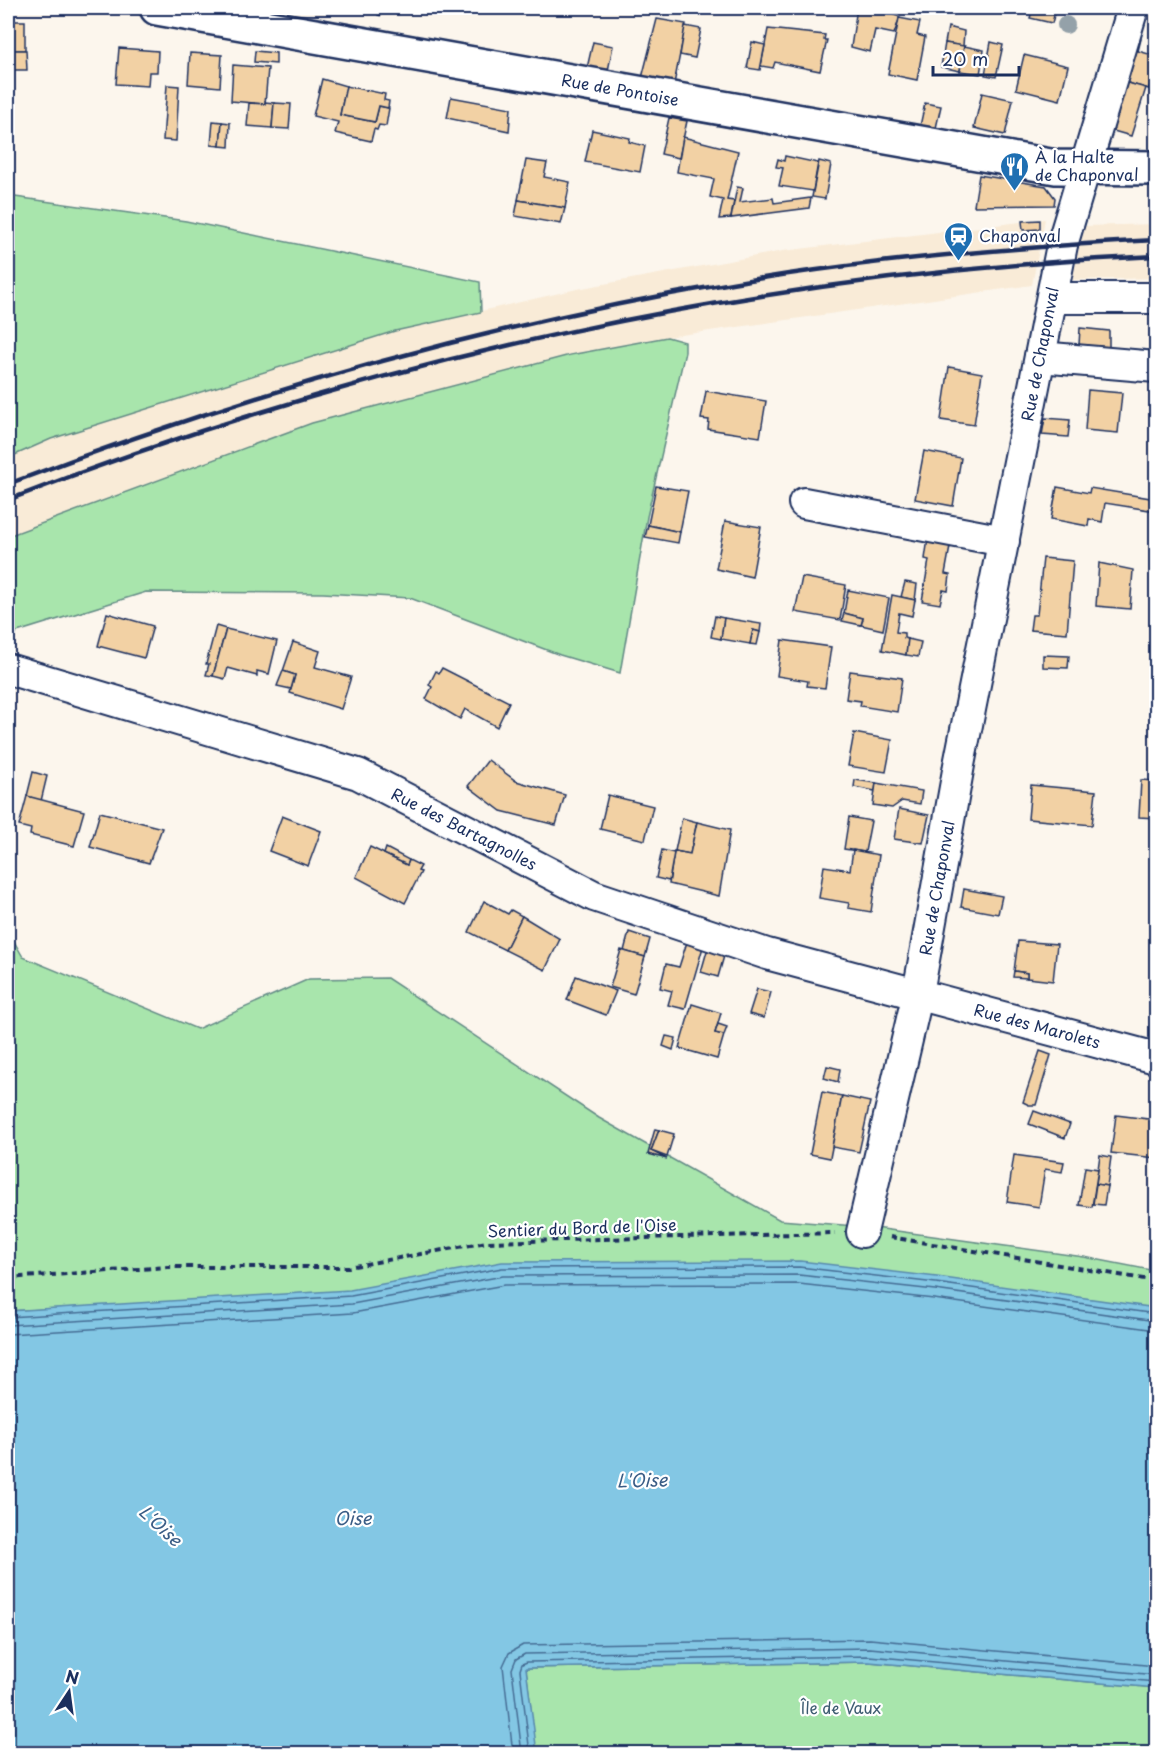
<svg xmlns="http://www.w3.org/2000/svg" width="1164" height="1761" viewBox="0 0 1164 1761" font-family="'Playpen Sans',sans-serif">
<style>
.built{fill:#f9ebd7}
.green{fill:#a8e5ac;stroke:#628a85;stroke-width:1.5}
.water{fill:#83c7e4;stroke:#598aae;stroke-width:1.5}
.lines{fill:none;stroke-linecap:round;stroke-linejoin:round}
.shore{stroke:#456c94;stroke-width:1.5}
.building{fill:#f2d1a4;stroke:#1b2f5e;stroke-width:1.5}
.minor-casing{stroke:#1b2f5e;stroke-width:34}
.major-casing{stroke:#1b2f5e;stroke-width:38}
.path{stroke:#1b2f5e;stroke-width:4;stroke-dasharray:6 4.5;stroke-linecap:butt}
.minor{stroke:#fff;stroke-width:30}
.major{stroke:#fff;stroke-width:33}
.rail{stroke:#1b2f5e;stroke-width:4.5}
.tree{fill:#94a1a9}
.labels{text-anchor:middle;stroke-width:4.5;stroke-linejoin:round;paint-order:stroke}
.street-label{font-size:16px;fill:#1b2f5e;stroke:#fff}
.poi-label{font-size:16px;fill:#1b2f5e;stroke:#fff;text-anchor:start}
.park-label{font-size:16px;fill:#3e5c72;stroke:#fff}
.water-label{font-size:18px;font-style:italic;fill:#3a5d86;stroke:#fff}
</style>
<rect width="100%" height="100%" fill="#fcf6ed"/>
<filter id="ink" filterUnits="userSpaceOnUse"><feTurbulence type="fractalNoise" baseFrequency=".0167" numOctaves="2"/><feDisplacementMap in="SourceGraphic" scale="12" xChannelSelector="R" yChannelSelector="G"/><feConvolveMatrix kernelMatrix="1 2 1 2 8 2 1 2 1" color-interpolation-filters="sRGB"/></filter>
<g filter="url(#ink)">
<g class="built">
<polygon points="1045,219 1032,285 667,337 570,355 312,423 8,536 8,458 51,439 395,331 577,289 783,251"/>
<polygon points="1156,224 1156,278 1071,280 1084,226"/>
</g>
<g class="green">
<polygon points="8,196 186,221 480,282 481,312 395,331 51,439 8,458"/>
<polygon points="667,337 685,342 685,352 647,517 620,673 560,655 410,598 323,593 146,592 17,632 8,646 8,536 312,423 570,355"/>
<polygon points="8,931 23,957 197,1029 309,979 387,978 599,1118 780,1220 868,1227 1084,1257 1156,1271 1156,1312 341,1294 8,1311"/>
<polygon points="869,1662 1156,1688 1156,1753 536,1753 526,1668"/>
</g>
<polygon class="water" points="800,1261 937,1277 1156,1308 1156,1688 869,1662 526,1668 537,1753 8,1753 8,1311 350,1290 502,1262"/>
<g class="lines">
<g class="shore">
<polyline points="8,1317 351,1296 502,1268 799,1267 936,1283 1156,1314"/>
<polyline points="8,1325 352,1304 503,1276 799,1275 935,1290 1156,1321"/>
<polyline points="8,1334 353,1313 504,1285 799,1284 934,1299 1156,1330"/>
<polyline points="513,1754 503,1666 509,1653 523,1645 870,1639 1156,1666"/>
<polyline points="522,1754 512,1669 516,1659 525,1654 870,1648 1156,1675"/>
<polyline points="530,1754 520,1670 522,1664 527,1662 869,1656 1156,1682"/>
</g>
</g>
<g class="building">
<polygon points="857,8 890,8 889,13 900,17 894,34 875,30 870,52 851,47"/>
<polygon points="1033,8 1056,8 1052,23 1030,18"/>
<polygon points="899,18 920,22 917,35 925,37 917,80 888,74"/>
<polygon points="657,19 686,24 674,84 642,78"/>
<rect x="8" y="21" width="17" height="29"/>
<polygon points="685,26 701,29 695,58 680,55"/>
<polygon points="948,27 964,31 963,46 945,43"/>
<polygon points="768,29 825,35 824,40 827,40 820,71 775,62 773,68 761,66"/>
<polygon points="1130,36 1141,39 1138,51 1156,56 1149,89 1117,80"/>
<polygon points="593,42 613,46 608,71 587,68"/>
<polygon points="752,42 765,45 760,70 747,68"/>
<polygon points="991,42 1003,45 996,77 985,75"/>
<polygon points="945,43 964,46 960,71 941,67"/>
<polygon points="964,46 984,50 980,74 960,71"/>
<polygon points="119,48 158,51 157,72 149,72 148,86 116,84"/>
<polygon points="8,50 26,50 27,70 8,70"/>
<polygon points="255,51 276,53 276,64 254,62"/>
<polygon points="190,53 222,55 220,87 188,84"/>
<polygon points="1024,55 1068,66 1060,100 1016,89"/>
<polygon points="1156,62 1156,91 1149,89"/>
<polygon points="233,65 268,68 265,104 231,101"/>
<polygon points="322,79 346,86 340,115 375,122 379,106 389,108 386,126 379,125 377,130 374,129 371,141 335,133 338,122 313,116"/>
<polygon points="1117,80 1146,88 1131,136 1103,128"/>
<polygon points="167,85 179,86 176,141 163,140"/>
<polygon points="346,86 385,94 384,100 389,101 388,108 379,106 375,122 340,115"/>
<polygon points="982,93 1013,100 1005,135 974,128"/>
<polygon points="451,97 511,108 509,131 447,118"/>
<polygon points="265,102 274,103 272,128 247,126 249,103 265,104"/>
<polygon points="274,103 291,104 289,129 272,128"/>
<polygon points="925,103 941,106 936,128 920,126"/>
<polygon points="669,118 687,121 679,158 661,154"/>
<polygon points="213,121 222,122 220,146 211,145"/>
<polygon points="222,122 230,123 229,147 220,146"/>
<polygon points="592,130 630,138 629,142 645,146 640,172 585,162"/>
<polygon points="683,137 738,151 727,200 734,201 731,218 719,219 723,200 710,197 714,179 677,172"/>
<polygon points="785,156 818,163 813,191 779,186 783,168 776,167 778,159 784,161"/>
<polygon points="526,160 547,163 544,177 570,182 565,208 518,200"/>
<polygon points="819,161 831,164 825,199 812,197"/>
<polygon points="979,175 1046,186 1055,198 1054,205 974,206"/>
<polygon points="737,187 743,188 740,202 773,198 774,203 811,198 809,208 731,218"/>
<polygon points="518,200 565,208 561,224 515,216"/>
<polygon points="1040,220 1040,229 1023,230 1022,221"/>
<polygon points="1080,328 1109,331 1109,347 1079,345"/>
<polygon points="949,367 982,373 974,425 941,420"/>
<polygon points="1088,390 1122,393 1118,433 1085,430"/>
<polygon points="706,391 766,401 760,437 708,429 709,420 701,419"/>
<polygon points="1045,418 1070,420 1068,437 1042,435"/>
<polygon points="924,451 961,458 953,506 915,499"/>
<polygon points="656,486 688,491 680,532 648,525"/>
<polygon points="1057,487 1089,493 1090,488 1156,499 1156,511 1105,503 1102,522 1089,519 1088,526 1051,519"/>
<polygon points="725,521 761,527 752,577 716,569"/>
<polygon points="648,525 680,532 678,543 645,537"/>
<polygon points="929,532 952,536 945,574 950,575 948,591 943,590 940,604 922,601 929,560 925,559"/>
<polygon points="1043,558 1073,561 1067,633 1030,630 1032,615 1037,615"/>
<polygon points="1099,563 1133,570 1130,609 1096,606"/>
<polygon points="802,577 846,585 840,620 795,612"/>
<polygon points="905,582 917,584 915,600 901,597"/>
<polygon points="848,590 889,598 883,630 861,625 863,618 844,613"/>
<polygon points="892,595 915,600 912,616 899,613 896,632 904,633 904,638 908,639 906,655 882,650"/>
<polygon points="107,613 153,626 144,658 98,646"/>
<polygon points="844,613 863,618 861,625 842,621"/>
<polygon points="715,616 724,618 721,639 711,637"/>
<polygon points="724,618 761,624 760,632 753,630 750,644 721,639"/>
<polygon points="216,626 226,629 213,676 206,675 209,664 206,664"/>
<polygon points="226,629 277,641 269,674 257,671 257,676 228,668 225,679 213,676"/>
<polygon points="753,630 760,632 757,645 750,644"/>
<polygon points="908,639 921,642 918,657 906,655"/>
<polygon points="782,640 831,647 825,688 807,686 808,681 777,676"/>
<polygon points="293,642 320,651 315,667 351,677 341,709 290,693 295,675 283,671"/>
<polygon points="1043,655 1069,656 1068,668 1043,667"/>
<polygon points="442,668 509,702 497,727 465,709 460,719 426,699 432,687 429,685 436,671 439,673"/>
<polygon points="283,671 295,675 291,689 277,686"/>
<polygon points="850,671 902,678 897,712 860,706 861,701 846,699"/>
<polygon points="1156,675 1156,723 1154,723"/>
<polygon points="854,733 892,740 886,772 848,766"/>
<polygon points="488,760 516,781 565,795 556,825 501,811 468,786"/>
<polygon points="33,772 47,776 41,801 27,796"/>
<polygon points="855,780 876,783 875,791 854,787"/>
<polygon points="1141,780 1156,781 1156,818 1139,817"/>
<polygon points="876,783 922,791 920,804 902,801 892,808 873,805"/>
<polygon points="1031,785 1096,791 1092,825 1028,819"/>
<polygon points="608,795 653,806 645,840 600,829"/>
<polygon points="27,796 84,811 74,846 30,835 31,829 19,826"/>
<polygon points="899,809 929,815 923,843 894,839"/>
<polygon points="100,812 162,828 149,863 90,847"/>
<polygon points="282,816 321,831 308,866 269,851"/>
<polygon points="849,817 871,821 865,852 844,849"/>
<polygon points="682,818 697,822 690,854 675,851"/>
<polygon points="697,822 730,830 719,896 669,884 674,851 690,854"/>
<polygon points="370,847 407,865 409,860 421,866 418,871 421,872 405,903 356,877"/>
<polygon points="386,848 409,860 407,865 384,854"/>
<polygon points="662,850 674,853 669,881 656,878"/>
<polygon points="853,850 879,855 871,912 848,908 849,903 819,898 824,866 850,870"/>
<polygon points="964,889 1002,896 998,914 961,907"/>
<polygon points="484,901 508,914 511,910 522,916 505,950 469,932"/>
<polygon points="522,916 560,939 545,970 505,950"/>
<polygon points="629,932 650,939 645,957 624,951"/>
<polygon points="1018,941 1057,944 1053,981 1027,978 1027,973 1014,971"/>
<polygon points="687,942 703,947 685,1009 668,1005 672,991 660,988 666,964 679,967"/>
<polygon points="709,944 726,949 718,977 701,972"/>
<polygon points="621,950 645,957 634,994 610,987"/>
<polygon points="1014,971 1027,973 1027,978 1013,977"/>
<polygon points="576,976 616,991 606,1015 567,1000"/>
<polygon points="757,989 771,992 764,1018 749,1014"/>
<polygon points="692,1004 721,1013 715,1033 724,1035 717,1059 679,1048"/>
<polygon points="718,1024 727,1027 724,1035 715,1033"/>
<polygon points="666,1036 676,1038 673,1050 663,1046"/>
<polygon points="1040,1051 1051,1055 1036,1105 1029,1105 1023,1102"/>
<polygon points="827,1066 840,1069 838,1082 824,1078"/>
<polygon points="822,1092 842,1096 830,1158 810,1154"/>
<polygon points="842,1096 870,1102 859,1152 832,1147"/>
<polygon points="1034,1111 1070,1124 1065,1138 1029,1124"/>
<polygon points="1116,1115 1156,1120 1156,1158 1111,1153"/>
<polygon points="655,1129 659,1130 651,1151 667,1159 648,1154"/>
<polygon points="659,1130 674,1134 667,1157 651,1151"/>
<polygon points="1014,1155 1064,1162 1062,1172 1045,1169 1039,1207 1007,1202"/>
<polygon points="1100,1155 1111,1157 1107,1186 1096,1184"/>
<polygon points="1085,1167 1098,1169 1092,1207 1079,1205"/>
<polygon points="1096,1184 1107,1186 1104,1205 1093,1204"/>
</g>
<g class="lines">
<defs>
<g id="minor">
<polyline points="1052,298 1156,298"/>
<polyline points="1040,357 1156,367"/>
<polyline points="804,503 1004,541"/>
<polyline points="8,669 358,774 594,896 767,954 1156,1058"/>
<polyline points="862,1232 918,993 959,765 1062,245 1133,8"/>
</g>
<polyline id="major" points="157,8 1056,167 1156,168"/>
</defs>
<use href="#minor" class="minor-casing"/>
<use href="#major" class="major-casing"/>
<g class="path">
<polyline points="379,16 381,8"/>
<polyline points="1017,236 1029,235 1031,229"/>
<polyline points="890,1237 1156,1281"/>
<polyline points="8,1278 168,1267 349,1267 487,1242 835,1233"/>
</g>
<use href="#minor" class="minor"/>
<use href="#major" class="major"/>
<g class="rail">
<path d="M 8,484 C 242,395 484,325 732,283 C 872,259 1015,247 1156,240"/>
<path d="M 8,500 C 373,358 765,273 1156,256"/>
</g>
</g>
<circle class="tree" cx="1066" cy="25" r="9"/>
</g>
<defs>
<symbol id="restaurant-pin" viewBox="-11 -11 22 30"><path d="M0 17L-7.5 6A9.5 9.5 0 1 1 7.5 6Z" fill="#1f6fb2" stroke="#fff"/><path d="M-5-6h1v4h1v-4h1v4h1v-4h1v5L-1.5 .5V6h-2V.5L-5-1ZM5-6V6H3V1.5H1.5Q1.5-4 5-6Z" fill="#fff"/></symbol>
<symbol id="station-pin" viewBox="-11 -11 22 30"><path d="M0 17L-7.5 6A9.5 9.5 0 1 1 7.5 6Z" fill="#1f6fb2" stroke="#fff"/><path d="M-3-6H3Q5-6 5-4V2Q5 4 3 4L4.5 6H3L1.5 4h-3L-3 6H-4.5L-3 4Q-5 4-5 2V-4Q-5-6-3-6ZM-3.5-4v3h7v-3ZM-3.5 1v1.5H-2V1ZM2 1v1.5H3.5V1Z" fill="#fff"/></symbol>
</defs>
<g fill-rule="evenodd">
<use href="#restaurant-pin" x="998" y="150" width="33" height="45"/>
<use href="#station-pin" x="942" y="220" width="33" height="45"/>
</g>
<g class="labels">
<g class="street-label">
<text transform="translate(620 90) rotate(10)" y="6">Rue de Pontoise</text>
<text transform="translate(1040 354) rotate(-79)" y="6">Rue de Chaponval</text>
<text transform="translate(464 829) rotate(27)" y="6">Rue des Bartagnolles</text>
<text transform="translate(937 888) rotate(-80)" y="6">Rue de Chaponval</text>
<text transform="translate(1037 1026) rotate(15)" y="6">Rue des Marolets</text>
<text transform="translate(582 1228) rotate(-2)" y="6">Sentier du Bord de l'Oise</text>
</g>
<g class="poi-label">
<text x="1035" y="163">À la Halte<tspan x="1035" dy="18">de Chaponval</tspan></text>
<text x="979" y="242">Chaponval</text>
</g>
<g class="park-label">
<text x="841" y="1714">Île de Vaux</text>
</g>
<g class="water-label">
<text transform="translate(642 1481) rotate(-1)" y="6">L'Oise</text>
<text x="353" y="1525">Oise</text>
<text transform="translate(160 1526) rotate(43)" y="6">L'Oise</text>
</g>
</g>
<rect width="1164" height="1761" fill="none" stroke="#fff" stroke-width="30"/>
<rect x="15" y="15" width="1134" height="1731" fill="none" stroke="#1b2f5e" stroke-width="2" filter="url(#ink)"/>
<g transform="translate(69 1692) rotate(13)" stroke="#ffffff" stroke-width="4.5" paint-order="stroke">
<path d="M0-4.5L10 22L0 15L-10 22Z" fill="#1b2f5e"/>
<text y="-9" font-size="16" font-weight="bold" text-anchor="middle" fill="#1b2f5e">N</text>
</g>
<path d="M933 66v9h86v-9" fill="none" stroke="#1b2f5e" stroke-width="3"/>
<text x="942" y="66" font-size="18" fill="#1b2f5e" stroke="#ffffff" stroke-width="4.5" paint-order="stroke">20 m</text>
</svg>
